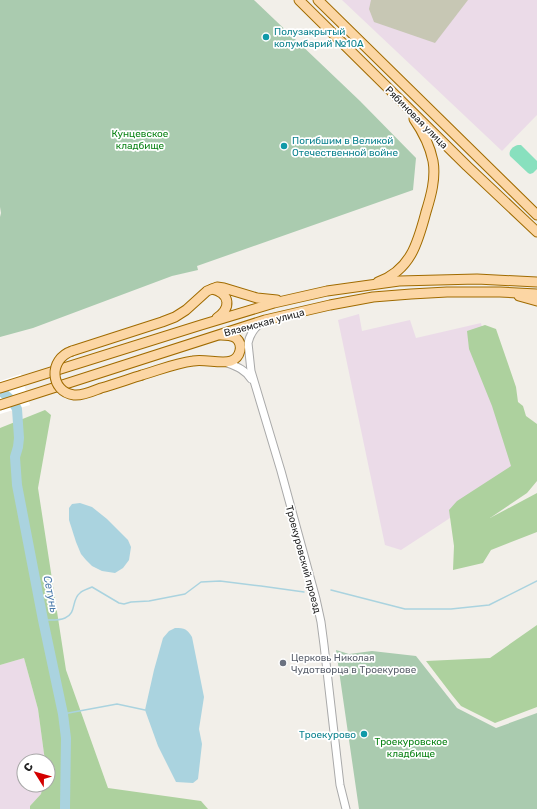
<svg xmlns="http://www.w3.org/2000/svg" width="537" height="809" viewBox="0 0 537 809" font-family="Rubik,sans-serif">
<style>
.industrial{fill:#ebdbe8}
.construction{fill:#c7c7b4}
.forest{fill:#add19e}
.cemetery{fill:#aacbaf}
.pitch{fill:#88e0be}
.water{fill:#aad3df}
.pier{fill:#fff}
.lines{fill:none;stroke-linecap:round;stroke-linejoin:round}
.stream{stroke:#aad3df;stroke-width:1.5}
.river{stroke:#aad3df;stroke-width:10}
.minor-casing{stroke:#a9a9a9;stroke-width:9}
.major-casing{stroke:#a06b00;stroke-width:11}
.minor{stroke:#fff;stroke-width:7}
.major{stroke:#fcd6a4;stroke-width:9}
.major-bridge-casing{stroke:#a06b00;stroke-width:11;stroke-linecap:butt}
.major-bridge{stroke:#fcd6a4;stroke-width:9}
.culture-dot{fill:#0f9aa8;stroke:#fff;stroke-width:1.5}
.worship-dot{fill:#6b7280;stroke:#fff;stroke-width:1.5}
.labels{text-anchor:middle;stroke-width:3.5;stroke-linejoin:round;paint-order:stroke}
.culture-label{font-size:10px;fill:#0d838f;stroke:#fff;text-anchor:start}
.street-label{font-size:10px;fill:#222;stroke:#fff}
.park-label{font-size:10px;fill:#0c8416;stroke:#fff}
.worship-label{font-size:10px;fill:#5b616d;stroke:#fff;text-anchor:start}
.water-label{font-size:11px;font-style:italic;fill:#4a7aab;stroke:#fff}
</style>
<rect width="100%" height="100%" fill="#f2efe9"/>
<g class="industrial">
<polygon points="342,0 537,0 537,115 502,151"/>
<polygon points="359,314 362,331 410,320 416,338 481,323 517,468 447,520 401,550 385,545 338,320"/>
<polygon points="24,658 38,709 45,761 24,761 24,785 43,785 41,794 30,806 30,809 0,809 0,665"/>
</g>
<polygon class="construction" points="371,0 468,0 435,43 374,22 369,9"/>
<g class="forest">
<polygon points="485,325 496,329 516,387 518,402 523,406 526,416 537,424 537,481 527,493 490,518 537,493 537,532 491,550 483,563 453,570 454,546 449,510 457,501 511,466 492,406 469,349 467,331"/>
<polygon points="45,410 51,415 38,488 66,670 108,788 201,801 208,809 30,809 30,806 41,794 43,785 48,785 48,761 45,761 38,709 24,658 0,665 0,428"/>
<polygon points="537,625 537,707 495,723 461,706 452,695 426,661 490,658"/>
</g>
<g class="cemetery">
<polygon points="0,0 254,0 360,101 416,158 413,190 197,266 198,270 172,276 33,328 0,337 0,217 1,213 0,207"/>
<polygon points="336,650 349,654 372,651 416,656 457,708 496,728 537,713 537,809 359,809"/>
</g>
<path class="pitch" d="M 518,145 L 521,145 L 537,161 L 537,169 L 533,173 L 530,174 L 528,173 L 510,156 C 508,151 513,146 518,145 Z"/>
<g class="water">
<polygon points="80,503 92,507 107,519 128,540 131,547 129,560 123,568 115,573 102,571 92,566 86,560 81,554 76,542 69,520 69,508 72,504"/>
<path d="M 175,628 C 185,628 187,629 192,637 L 204,697 L 199,729 L 202,744 L 198,779 L 193,783 L 176,782 L 158,746 L 145,710 L 154,670 L 163,638 L 169,631 Z"/>
</g>
<polygon class="pier" points="21,374 30,405 0,414 0,381"/>
<g class="lines">
<g class="stream">
<polyline points="331,590 405,609 451,609 489,605 537,581"/>
<path d="M 43,620 C 50,620 58,621 65,618 C 77,613 71,600 80,593 C 83,590 88,589 92,587 L 119,603 L 124,604 L 131,602 L 149,601 L 185,594 L 201,582 L 220,581 L 261,586 L 304,592"/>
<polyline points="63,714 117,704 145,710"/>
</g>
<polyline class="river" points="0,390 13,402 17,409 19,438 18,447 15,457 17,485 43,620 63,714 66,738 65,809"/>
<defs>
<g id="minor">
<path d="M 262,322 C 254,328 250,334 248,343 L 251,371 L 281,471 L 316,599 L 321,622 L 324,645 L 340,785 L 346,809"/>
<path d="M 225,362 C 235,366 245,369 251,379"/>
</g>
<g id="major">
<polyline points="299,0 467,166 537,232"/>
<polyline points="318,0 537,215"/>
<path d="M 378,282 C 411,270 418,242 426,212 C 431,196 436,178 433,161 C 430,146 423,132 414,119"/>
<path d="M 212,289 C 231,294 231,308 217,318"/>
<polyline points="519,296 537,301"/>
<polyline points="72,351 162,322 175,317 186,310 207,291 217,287 224,288 257,298 277,300"/>
<path d="M 142,375 C 159,370 176,363 193,361 C 204,359 222,364 231,361 C 240,358 244,345 236,338 C 231,335 226,335 221,335"/>
<polyline points="0,388 201,325 274,303 327,291 399,281 477,279 537,282"/>
<polyline points="0,405 265,320 330,305 373,297 411,294 447,292 500,292 537,294"/>
</g>
</defs>
<use href="#minor" class="minor-casing"/>
<use href="#major" class="major-casing"/>
<use href="#minor" class="minor"/>
<use href="#major" class="major"/>
<defs>
<path id="major-bridge" d="M 72,351 C 48,359 50,392 74,395 C 83,396 93,391 101,388 C 115,384 129,379 142,375"/>
</defs>
<use href="#major-bridge" class="major-bridge-casing"/>
<use href="#major-bridge" class="major-bridge"/>
</g>
<g class="culture-dot">
<circle cx="266" cy="37" r="4"/>
<circle cx="284" cy="146" r="4"/>
<circle cx="364" cy="734" r="4"/>
</g>
<circle class="worship-dot" cx="283" cy="663" r="4"/>
<g class="labels">
<g class="culture-label">
<text x="274" y="35">Полузакрытый<tspan x="274" dy="12">колумбарий №10А</tspan></text>
<text x="292" y="144">Погибшим в Великой<tspan x="292" dy="12">Отечественной войне</tspan></text>
<text x="356" y="738" text-anchor="end">Троекурово</text>
</g>
<g class="street-label">
<text transform="translate(417 117) rotate(45)" y="4">Рябиновая улица</text>
<text transform="translate(264 322) rotate(-15)" y="4">Вяземская улица</text>
<text transform="translate(304 559) rotate(75)" y="4">Троекуровский проезд</text>
</g>
<g class="park-label">
<text x="140" y="137">Кунцевское<tspan x="140" dy="12">кладбище</tspan></text>
<text x="411" y="745">Троекуровское<tspan x="411" dy="12">кладбище</tspan></text>
</g>
<g class="worship-label">
<text x="291" y="661">Церковь Николая<tspan x="291" dy="12">Чудотворца в Троекурове</tspan></text>
</g>
<g class="water-label">
<text transform="translate(51 594) rotate(79)" y="4">Сетунь</text>
</g>
</g>
<g transform="translate(36 773) rotate(307)"><circle r="19" fill="#ffffff" stroke="#a7a7a7"/>
<path d="M0-3L7 15L0 10L-7 15Z" fill="#d40000"/>
<text y="-6" font-size="11" font-weight="bold" text-anchor="middle" fill="#222222">С</text>
</g>
</svg>
